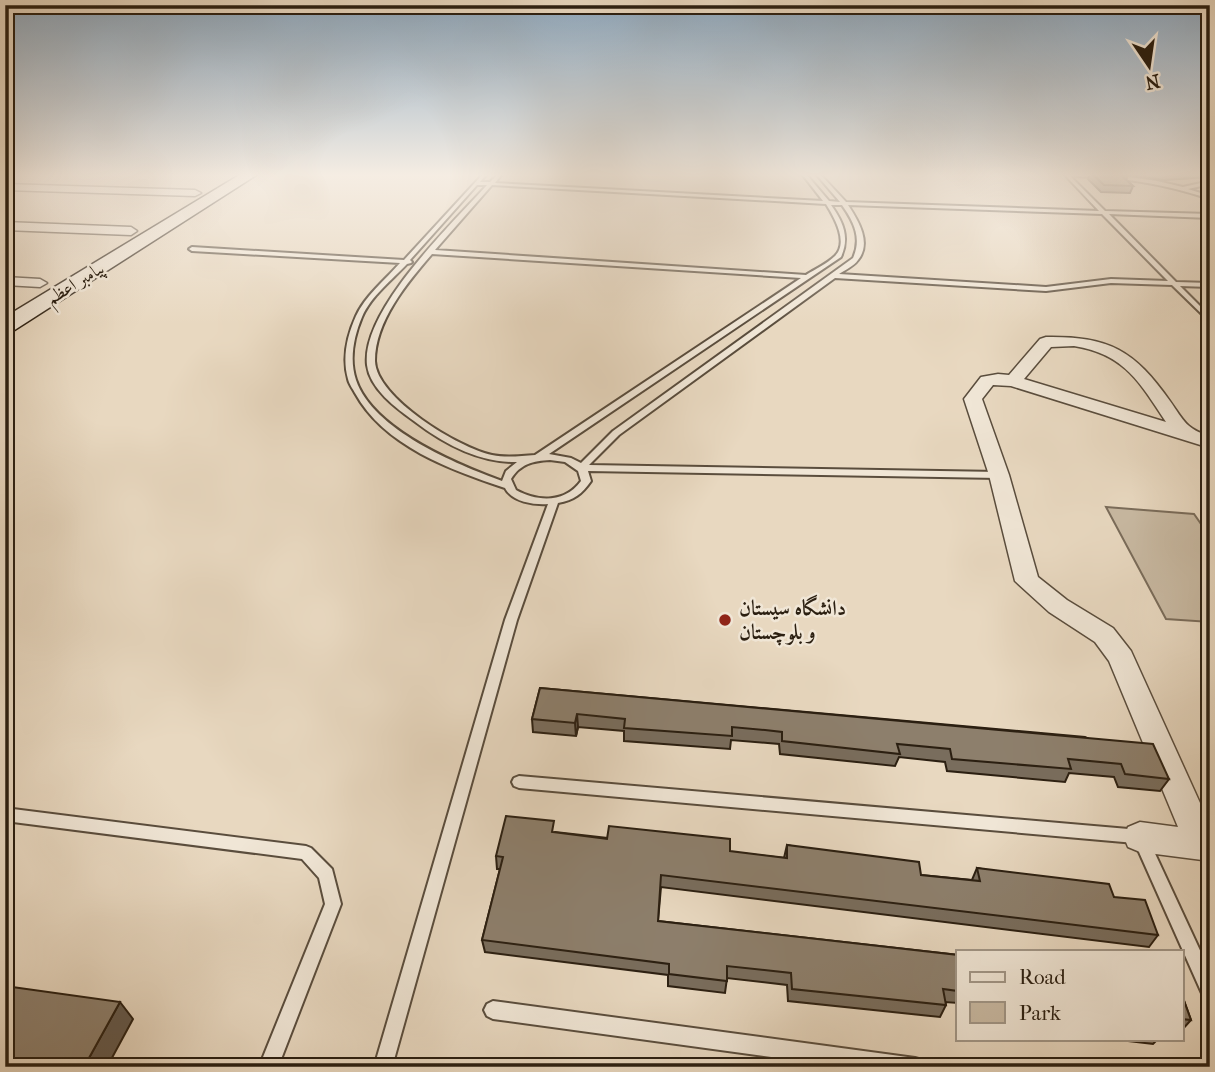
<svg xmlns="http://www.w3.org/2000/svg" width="1215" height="1072" viewBox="0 0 1215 1072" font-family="'IM FELL French Canon',Amiri,serif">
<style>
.green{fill:#c8b9a2;stroke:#7a6c5a;stroke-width:2}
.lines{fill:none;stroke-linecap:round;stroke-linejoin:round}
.service-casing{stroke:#5a4d3d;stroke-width:4}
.minor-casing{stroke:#5a4d3d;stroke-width:3}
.secondary-casing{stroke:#2b1f11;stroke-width:3}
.service{fill:#f0e6d6;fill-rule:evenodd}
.minor{fill:#f0e6d6;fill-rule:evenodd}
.secondary{fill:#f0e6d6;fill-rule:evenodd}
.wall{fill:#796d5d;stroke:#2b1f11;stroke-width:2}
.shaded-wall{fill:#63594c;stroke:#2b1f11;stroke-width:2}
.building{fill:#8d7f6c;stroke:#2b1f11;stroke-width:2}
.poi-dot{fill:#8f2418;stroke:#f0e6d6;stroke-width:2.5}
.labels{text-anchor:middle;stroke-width:5;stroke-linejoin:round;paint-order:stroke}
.far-street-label{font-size:18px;fill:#2b1f11;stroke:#f0e6d6}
.poi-label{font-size:21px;font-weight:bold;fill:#2b1f11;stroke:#f0e6d6;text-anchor:start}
</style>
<rect width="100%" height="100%" fill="#e8d8c0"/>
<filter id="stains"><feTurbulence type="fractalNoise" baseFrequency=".00286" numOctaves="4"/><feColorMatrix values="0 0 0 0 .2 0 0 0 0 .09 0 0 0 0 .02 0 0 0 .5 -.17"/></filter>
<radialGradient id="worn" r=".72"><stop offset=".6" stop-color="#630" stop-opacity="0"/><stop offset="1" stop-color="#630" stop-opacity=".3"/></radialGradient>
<polygon class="green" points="1106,507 1194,514 1210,537 1210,622 1166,619"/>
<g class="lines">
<defs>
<g id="service">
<path d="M 483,174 L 487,174 L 480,182 L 490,182 L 498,174 L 502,174 L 495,183 L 823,201 L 802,174 L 806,174 L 829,201 L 840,202 L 816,174 L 820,174 L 846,202 L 1099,211 L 1064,174 L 1121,176 L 1157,181 L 1183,187 L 1210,181 L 1210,184 L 1188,189 L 1210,196 L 1210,199 C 1161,183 1121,177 1070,176 L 1105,211 L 1210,214 L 1210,218 L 1109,214 L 1176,282 L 1210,283 L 1210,287 L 1180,286 L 1210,316 L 1210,322 L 1172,285 L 1111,283 L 1046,291 L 835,278 L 619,435 L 589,465 L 999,472 L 1004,475 L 999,478 L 588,471 L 591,481 C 582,494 574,500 558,503 L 517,620 L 392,1067 L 374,1067 L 505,620 L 548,504 C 534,505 512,502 505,488 C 451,470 384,446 355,393 C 353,389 349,384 348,379 C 342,358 347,336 356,316 C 365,296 385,280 400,263 L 192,251 L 189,249 L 192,247 L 404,260 ZM 477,185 L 487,185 C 452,224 361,310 367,365 C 370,389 396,408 414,421 C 444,444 479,463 517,462 L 506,471 L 502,481 C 456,464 373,430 356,380 C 349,359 354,336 362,317 C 371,296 392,280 407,264 L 411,263 L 412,262 L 410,260 ZM 492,185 L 826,204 C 834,217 849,242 835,256 C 827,264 815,269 806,275 L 435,250 ZM 831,205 L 842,205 C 854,222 862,238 853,258 L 613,431 L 581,463 L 571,458 L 549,454 L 841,257 C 850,237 843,222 831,205 ZM 848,205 L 1102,214 L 1168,281 L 1111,279 L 1046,287 L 839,274 C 845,270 854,266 858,260 C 872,243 858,220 848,205 ZM 432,254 L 801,278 L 535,455 C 521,456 506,458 492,455 C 459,448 376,398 375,361 C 375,321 407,283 432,254 ZM 550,460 L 565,462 L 578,471 L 581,481 C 565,503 538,502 516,490 L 511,479 C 520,464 533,461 550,460 Z"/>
<polygon points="519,776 1140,830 1145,832 1210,972 1210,1001 1204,998 1135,843 519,788 514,786 512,782 514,778"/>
<polygon points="5,808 306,846 311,848 332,869 341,904 278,1067 259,1067 325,904 319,878 302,859 5,821"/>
<polygon points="493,1001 915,1058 922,1060 924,1067 844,1067 493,1019 487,1016 484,1010 487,1004"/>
</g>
<g id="minor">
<polygon points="5,184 195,190 201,193 195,196 5,190"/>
<polygon points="5,222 131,227 137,231 131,235 5,230"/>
<polygon points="5,277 40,279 47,283 40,287 5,285"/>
<path d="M 1046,337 C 1109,336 1134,350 1170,401 C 1184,421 1186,429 1210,436 L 1210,448 L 1011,386 L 993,385 L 982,399 L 1009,475 L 1038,577 L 1067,600 L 1113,628 L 1131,651 L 1210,825 L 1210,861 L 1140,852 L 1128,847 L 1124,837 L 1128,827 L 1140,822 L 1178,827 L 1109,661 L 1095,642 L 1049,612 L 1015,581 L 989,475 L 964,399 L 981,377 L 998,374 L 1009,375 L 1040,339 ZM 1074,346 C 1125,354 1140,383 1166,422 L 1024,379 L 1051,347 Z"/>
</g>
<polygon id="secondary" points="241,174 258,174 13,331 5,332 5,317"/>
</defs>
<use href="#service" class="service-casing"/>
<use href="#minor" class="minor-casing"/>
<use href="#secondary" class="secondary-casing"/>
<use href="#service" class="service"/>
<use href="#minor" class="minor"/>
<use href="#secondary" class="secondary"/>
</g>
<g class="wall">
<polygon points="1090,174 1114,174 1128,175 1126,180 1133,186 1130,193 1101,192 1088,179"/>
<polygon points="1123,174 1209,174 1208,177 1164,180"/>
<polygon points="540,688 1085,737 1169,779 1160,791 1118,787 1114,777 1069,773 1065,782 947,771 945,762 899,757 895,766 780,754 779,744 731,740 730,749 624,741 624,731 578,727 576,736 533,732 532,719"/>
<polygon points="555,832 784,858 787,845 921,875 972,880 977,868 1114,897 1158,935 1149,947 661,887 658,921 958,955 958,1003 945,1002 946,1005 940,1017 788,1001 787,985 727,978 725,993 668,986 668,975 485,952 482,940 500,869 497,869 496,856"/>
<polygon points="1182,995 1191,1020 1182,1030"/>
<polygon points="1111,1039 1158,1039 1153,1044"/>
</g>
<g class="shaded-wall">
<polygon points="577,714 578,727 576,736 575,723"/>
<polygon points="120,1002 133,1019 107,1067 84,1067"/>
</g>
<g class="building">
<polygon points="1092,174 1128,175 1121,175 1133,186 1104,185"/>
<polygon points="540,688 1153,744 1169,779 1125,774 1121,764 1068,759 1071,769 952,759 950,749 897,744 900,754 782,741 782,732 765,730 732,727 732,736 624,728 625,719 577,714 575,723 532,719"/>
<polygon points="506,816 554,821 552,832 607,839 609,826 730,839 730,851 787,858 787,845 919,862 921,875 980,881 977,868 1109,884 1114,897 1145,900 1158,935 661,875 658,921 958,955 958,991 943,989 946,1005 792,989 791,973 727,966 727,981 669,974 669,964 482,940 503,857 496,856"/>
<polygon points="5,986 120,1002 84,1067 5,1067"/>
<polygon points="1182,995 1191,1020 1182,1019"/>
</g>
<linearGradient id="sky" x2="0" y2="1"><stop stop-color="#8ea9c0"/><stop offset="0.54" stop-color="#f5ede3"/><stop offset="1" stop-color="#f5ede3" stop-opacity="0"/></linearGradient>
<rect width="1215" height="324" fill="url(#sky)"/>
<circle class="poi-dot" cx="725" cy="620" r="7"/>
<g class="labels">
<g class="far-street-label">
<text transform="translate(75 283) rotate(-32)" y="6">پیامبر اعظم</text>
</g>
<g class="poi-label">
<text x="739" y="615">دانشگاه سیستان<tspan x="739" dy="24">و بلوچستان</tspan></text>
</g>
</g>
<rect width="1215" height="1072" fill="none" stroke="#e8d8c0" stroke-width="28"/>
<rect x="7" y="7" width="1201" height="1058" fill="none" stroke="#2b1f11" stroke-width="3.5"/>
<rect x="14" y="14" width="1187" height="1044" fill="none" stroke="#2b1f11" stroke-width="2"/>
<rect x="956" y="950" width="228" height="91" fill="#f0e6d6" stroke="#a19687" stroke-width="2"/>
<rect x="970" y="972" width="35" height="10" fill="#f0e6d6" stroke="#a19687" stroke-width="2"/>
<text x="1019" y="984" font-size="21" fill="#2b1f11">Road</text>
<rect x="970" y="1002" width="35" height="21" fill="#c8b9a2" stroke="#a19687" stroke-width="2"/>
<text x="1019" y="1020" font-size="21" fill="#2b1f11">Park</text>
<g transform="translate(1149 66) rotate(167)" stroke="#f0e6d6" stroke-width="5" paint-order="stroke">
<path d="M0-5L12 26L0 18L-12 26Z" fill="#2b1f11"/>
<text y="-10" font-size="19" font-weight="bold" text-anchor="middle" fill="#2b1f11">N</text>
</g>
<rect width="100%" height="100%" filter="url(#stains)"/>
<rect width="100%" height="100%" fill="url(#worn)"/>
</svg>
